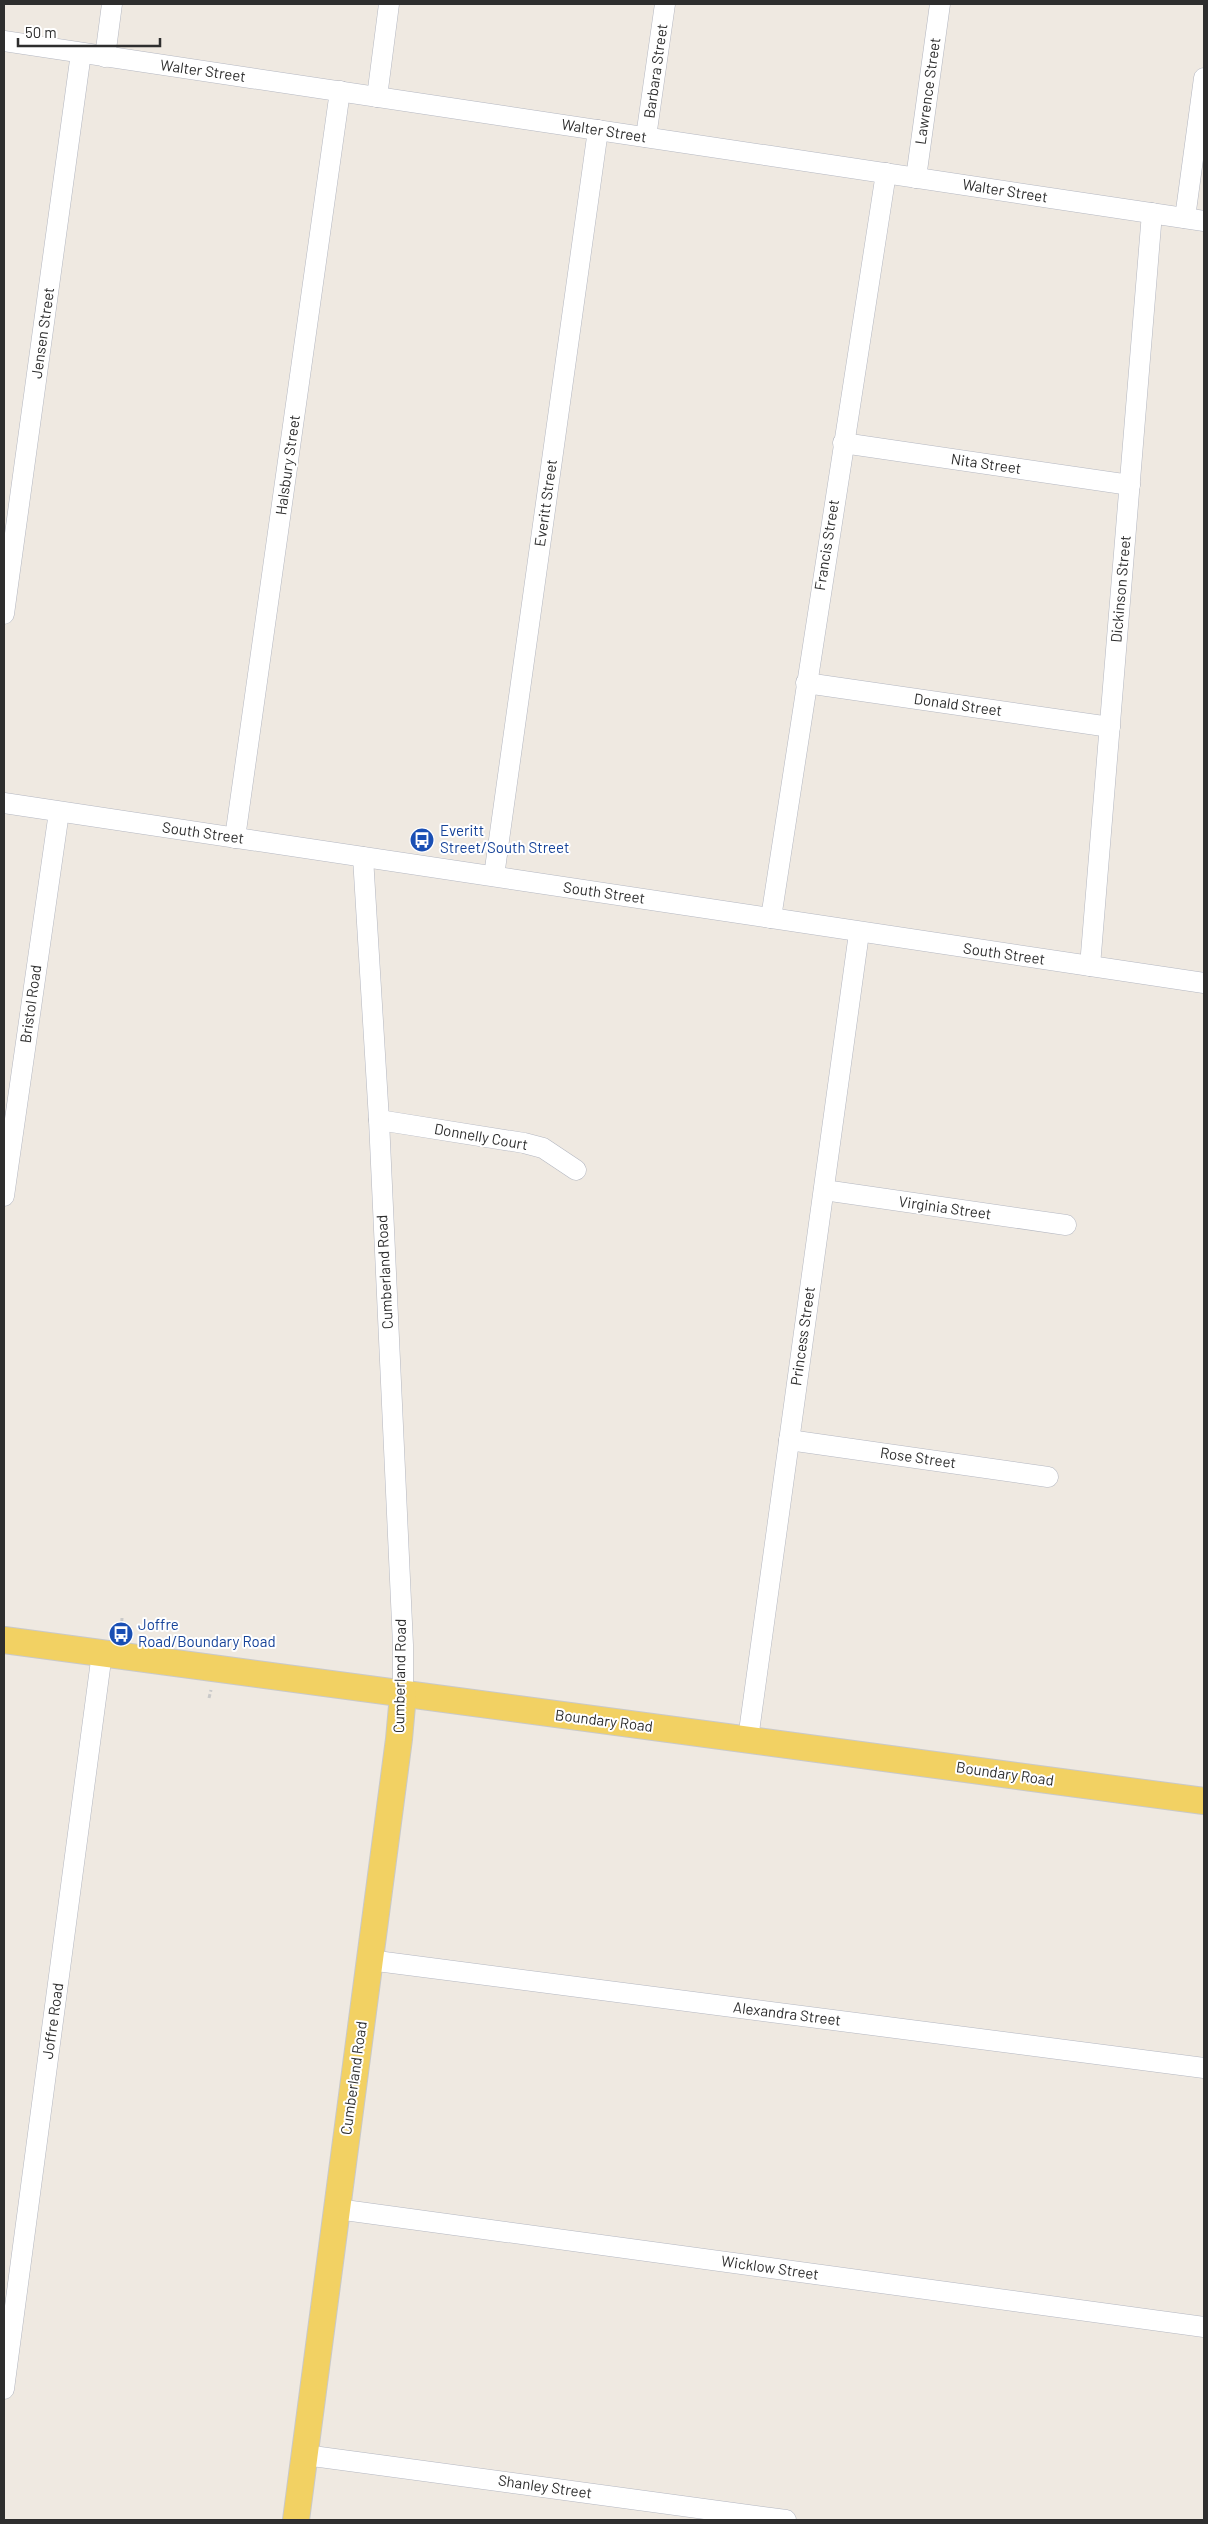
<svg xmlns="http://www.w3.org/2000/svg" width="1208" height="2524" viewBox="0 0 1208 2524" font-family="Barlow,sans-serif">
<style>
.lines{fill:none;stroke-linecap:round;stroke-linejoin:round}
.minor-casing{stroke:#b4b7c1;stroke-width:21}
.major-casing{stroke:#c9c9c9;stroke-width:28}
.path{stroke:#c9c9c9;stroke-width:3;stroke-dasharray:4 2.5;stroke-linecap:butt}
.minor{stroke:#fff;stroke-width:20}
.major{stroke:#f2d163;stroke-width:26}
.labels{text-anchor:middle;stroke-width:4;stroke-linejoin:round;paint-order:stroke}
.street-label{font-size:15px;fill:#2e2e2e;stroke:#fff}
.transit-label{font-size:15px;fill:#164399;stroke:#fff;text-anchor:start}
</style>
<rect width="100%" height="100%" fill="#efe9e1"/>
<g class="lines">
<defs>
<g id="minor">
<polyline points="4,41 1204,221"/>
<polyline points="105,57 112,4"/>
<polyline points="377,97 389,4"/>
<polyline points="646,137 665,4"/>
<polyline points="916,178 940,4"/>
<polyline points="1185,218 1204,78"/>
<polyline points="843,443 1130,485"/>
<polyline points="4,614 81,53"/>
<polyline points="806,683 1110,727"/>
<polyline points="4,803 1204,983"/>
<polyline points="235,838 340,91"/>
<polyline points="363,857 379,1120 403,1645 403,1695"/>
<polyline points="494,876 598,130"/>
<polyline points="771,918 886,173"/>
<polyline points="1090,966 1152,213"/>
<polyline points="379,1120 524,1143 543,1148 576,1170"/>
<polyline points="824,1190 1066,1225"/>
<polyline points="4,1196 59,812"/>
<polyline points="789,1440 1048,1477"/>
<polyline points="748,1739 859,933"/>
<polyline points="369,1960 1204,2068"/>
<polyline points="337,2209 1204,2327"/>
<polyline points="4,2389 102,1653"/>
<polyline points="305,2455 786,2520"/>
</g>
<g id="major">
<polyline points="4,1640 1204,1801"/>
<polyline points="296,2520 399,1739 403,1695"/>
</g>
</defs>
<use href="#minor" class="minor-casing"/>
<use href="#major" class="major-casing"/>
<g class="path">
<polyline points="121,1634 122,1618"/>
<polyline points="209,1698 211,1690"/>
</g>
<use href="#minor" class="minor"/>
<use href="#major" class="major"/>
</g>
<defs>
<symbol id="bus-disc" viewBox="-11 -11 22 22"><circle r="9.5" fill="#1a4fb4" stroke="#fff"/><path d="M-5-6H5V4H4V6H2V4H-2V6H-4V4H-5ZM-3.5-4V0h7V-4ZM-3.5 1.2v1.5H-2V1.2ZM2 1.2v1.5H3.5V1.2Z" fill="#fff"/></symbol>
</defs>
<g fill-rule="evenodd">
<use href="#bus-disc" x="408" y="826" width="28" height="28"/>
<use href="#bus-disc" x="107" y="1620" width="28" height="28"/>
</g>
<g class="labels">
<g class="street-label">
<text transform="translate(203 71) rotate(8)" y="5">Walter Street</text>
<text transform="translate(656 71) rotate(-82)" y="5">Barbara Street</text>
<text transform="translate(928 91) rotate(-82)" y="5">Lawrence Street</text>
<text transform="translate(604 131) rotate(9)" y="5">Walter Street</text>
<text transform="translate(1005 191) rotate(9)" y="5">Walter Street</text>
<text transform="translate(43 333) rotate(-82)" y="5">Jensen Street</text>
<text transform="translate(986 464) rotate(8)" y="5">Nita Street</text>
<text transform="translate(288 465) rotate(-82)" y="5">Halsbury Street</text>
<text transform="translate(546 503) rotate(-82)" y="5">Everitt Street</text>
<text transform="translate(827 545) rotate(-81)" y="5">Francis Street</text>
<text transform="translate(1121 589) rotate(-85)" y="5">Dickinson Street</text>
<text transform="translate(958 705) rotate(8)" y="5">Donald Street</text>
<text transform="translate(203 833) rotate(8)" y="5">South Street</text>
<text transform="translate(604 893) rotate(8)" y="5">South Street</text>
<text transform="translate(1004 954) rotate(8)" y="5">South Street</text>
<text transform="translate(31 1004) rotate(-82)" y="5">Bristol Road</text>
<text transform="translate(481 1137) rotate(10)" y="5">Donnelly Court</text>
<text transform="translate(945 1208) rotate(8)" y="5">Virginia Street</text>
<text transform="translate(385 1272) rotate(-93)" y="5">Cumberland Road</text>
<text transform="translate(803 1336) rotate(-82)" y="5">Princess Street</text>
<text transform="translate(918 1458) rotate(8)" y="5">Rose Street</text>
<text transform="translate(400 1676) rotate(-89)" y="5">Cumberland Road</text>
<text transform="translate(604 1721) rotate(7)" y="5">Boundary Road</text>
<text transform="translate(1005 1774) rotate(8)" y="5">Boundary Road</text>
<text transform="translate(787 2014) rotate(7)" y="5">Alexandra Street</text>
<text transform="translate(53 2021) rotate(-82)" y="5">Joffre Road</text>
<text transform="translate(354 2078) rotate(-82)" y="5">Cumberland Road</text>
<text transform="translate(770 2268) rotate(8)" y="5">Wicklow Street</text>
<text transform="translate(545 2487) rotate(8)" y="5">Shanley Street</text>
</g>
<g class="transit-label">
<text x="440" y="836">Everitt<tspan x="440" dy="17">Street/South Street</tspan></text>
<text x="138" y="1630">Joffre<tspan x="138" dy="17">Road/Boundary Road</tspan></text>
</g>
</g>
<rect width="1208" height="2524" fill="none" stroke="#2e2e2e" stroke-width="10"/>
<path d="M18 38v8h142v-8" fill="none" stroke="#2e2e2e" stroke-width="2.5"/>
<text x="25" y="38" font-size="15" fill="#2e2e2e" stroke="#ffffff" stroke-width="4" paint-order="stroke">50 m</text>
</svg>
